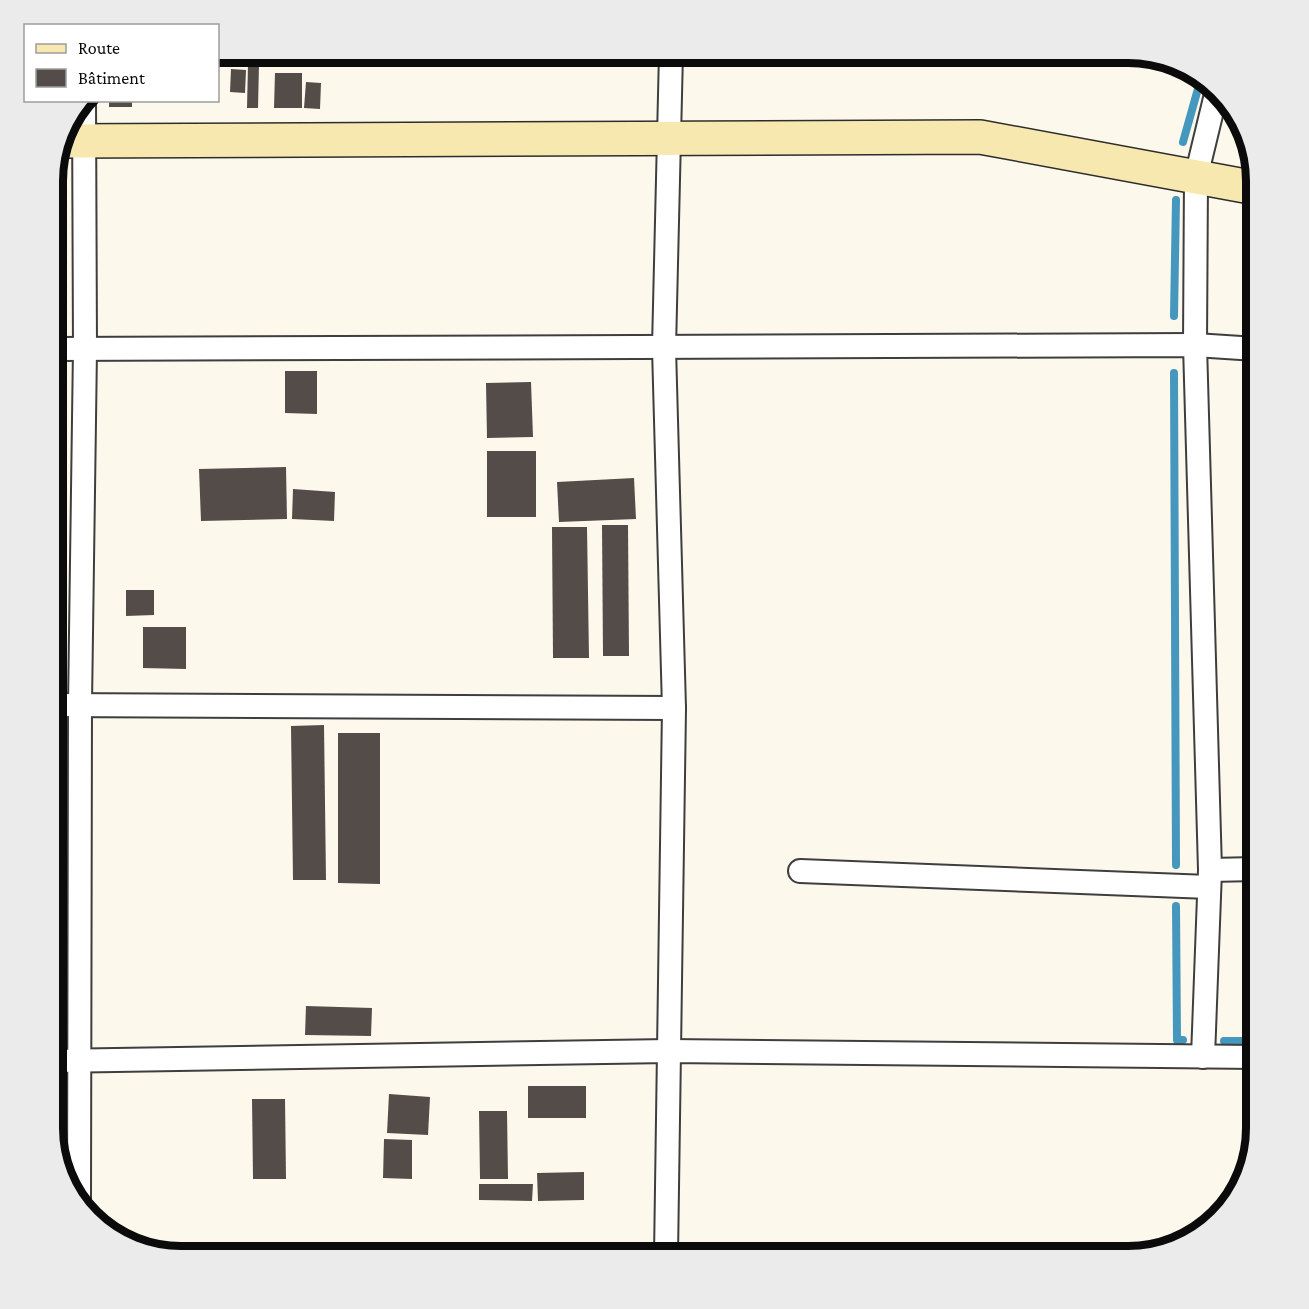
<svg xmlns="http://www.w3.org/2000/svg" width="1309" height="1309" viewBox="0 0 1309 1309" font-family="'Crimson Pro',serif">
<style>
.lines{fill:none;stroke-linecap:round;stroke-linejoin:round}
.stream{stroke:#4697bd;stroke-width:8}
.building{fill:#534c49}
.street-casing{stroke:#3e3e3e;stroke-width:26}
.secondary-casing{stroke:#2d2d2d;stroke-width:36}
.street{stroke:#fff;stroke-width:22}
.secondary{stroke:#f6e8ae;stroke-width:33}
.rim{fill:none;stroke:#0b0b0b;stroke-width:8}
</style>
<rect width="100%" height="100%" fill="#fdf8ec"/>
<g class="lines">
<g class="stream">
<polyline points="1183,142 1201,78"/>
<polyline points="1174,316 1176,200"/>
<polyline points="1174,373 1176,865"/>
<polyline points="1176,906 1177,1040 1183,1040"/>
<polyline points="1224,1041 1256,1041"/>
</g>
</g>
<g class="building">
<polygon points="218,53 251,53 251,60 218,59"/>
<polygon points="263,53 326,53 326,61 264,61"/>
<polygon points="340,53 380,53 380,61 340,59"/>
<polygon points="248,64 259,64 258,108 247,108"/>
<polygon points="231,69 246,70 245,93 230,92"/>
<polygon points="275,73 302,73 302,108 274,108"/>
<polygon points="306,82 321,83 320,109 304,108"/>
<rect x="109" y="100" width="23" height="7"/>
<polygon points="285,371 317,371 317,414 285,413"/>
<polygon points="531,382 533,437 487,438 486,383"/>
<rect x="487" y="451" width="49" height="66"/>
<polygon points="286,467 287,519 201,521 199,469"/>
<polygon points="634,478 636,519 559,522 557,482"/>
<polygon points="293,489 335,492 334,521 292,519"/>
<polygon points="602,525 628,525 629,656 603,656"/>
<polygon points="552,527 587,527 589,658 553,658"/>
<polygon points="126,590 154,590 154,615 126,616"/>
<polygon points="143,627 186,627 186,669 143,668"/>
<polygon points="324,725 326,880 293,880 291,726"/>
<polygon points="338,733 380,733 380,884 338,883"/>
<polygon points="306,1006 372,1008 371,1036 305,1035"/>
<rect x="528" y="1086" width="58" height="32"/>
<polygon points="389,1094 430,1097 428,1135 387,1133"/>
<polygon points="252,1099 285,1099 286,1179 253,1179"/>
<polygon points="479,1111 507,1111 508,1179 480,1179"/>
<polygon points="384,1139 412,1140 412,1179 383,1178"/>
<polygon points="584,1172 584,1200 538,1201 537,1173"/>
<polygon points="479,1184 533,1184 532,1201 479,1200"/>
<polygon points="973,1244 974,1256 940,1256 940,1245"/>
<polygon points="296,1247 370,1248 370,1256 296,1256"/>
<rect x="484" y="1247" width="27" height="9"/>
</g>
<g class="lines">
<defs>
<g id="street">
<polyline points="53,349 1195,345 1256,349"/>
<polyline points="53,705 674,708"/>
<polyline points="1210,870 1256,869"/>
<polyline points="800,871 1209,887"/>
<polyline points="1203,1057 1210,870 1195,345 1196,177 1217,90"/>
<polyline points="53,1061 669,1051 1256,1057"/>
<polyline points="79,1204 80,704 85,349 84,100"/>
<polyline points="666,1256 674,708 664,348 671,53"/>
</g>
<polyline id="secondary" points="61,141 980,137 1256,188"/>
</defs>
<use href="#street" class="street-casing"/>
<use href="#secondary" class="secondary-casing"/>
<use href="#street" class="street"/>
<use href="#secondary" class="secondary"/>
</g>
<path d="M0 0H1309V1309H0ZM181 63H1128A118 118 0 0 1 1246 181V1128A118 118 0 0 1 1128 1246H181A118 118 0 0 1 63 1128V181A118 118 0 0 1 181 63Z" fill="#ebebeb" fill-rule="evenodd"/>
<path class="rim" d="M181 63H1128A118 118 0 0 1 1246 181V1128A118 118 0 0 1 1128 1246H181A118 118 0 0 1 63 1128V181A118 118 0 0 1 181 63Z"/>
<rect x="24" y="24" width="195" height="78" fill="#ffffff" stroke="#9d9d9d" stroke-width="1.5"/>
<rect x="36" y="44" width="30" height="9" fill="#f6e8ae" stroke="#9d9d9d" stroke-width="1.5"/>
<text x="78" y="54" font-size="18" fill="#0b0b0b">Route</text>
<rect x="36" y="69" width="30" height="18" fill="#534c49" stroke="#9d9d9d" stroke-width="1.5"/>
<text x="78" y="84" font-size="18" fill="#0b0b0b">Bâtiment</text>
</svg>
